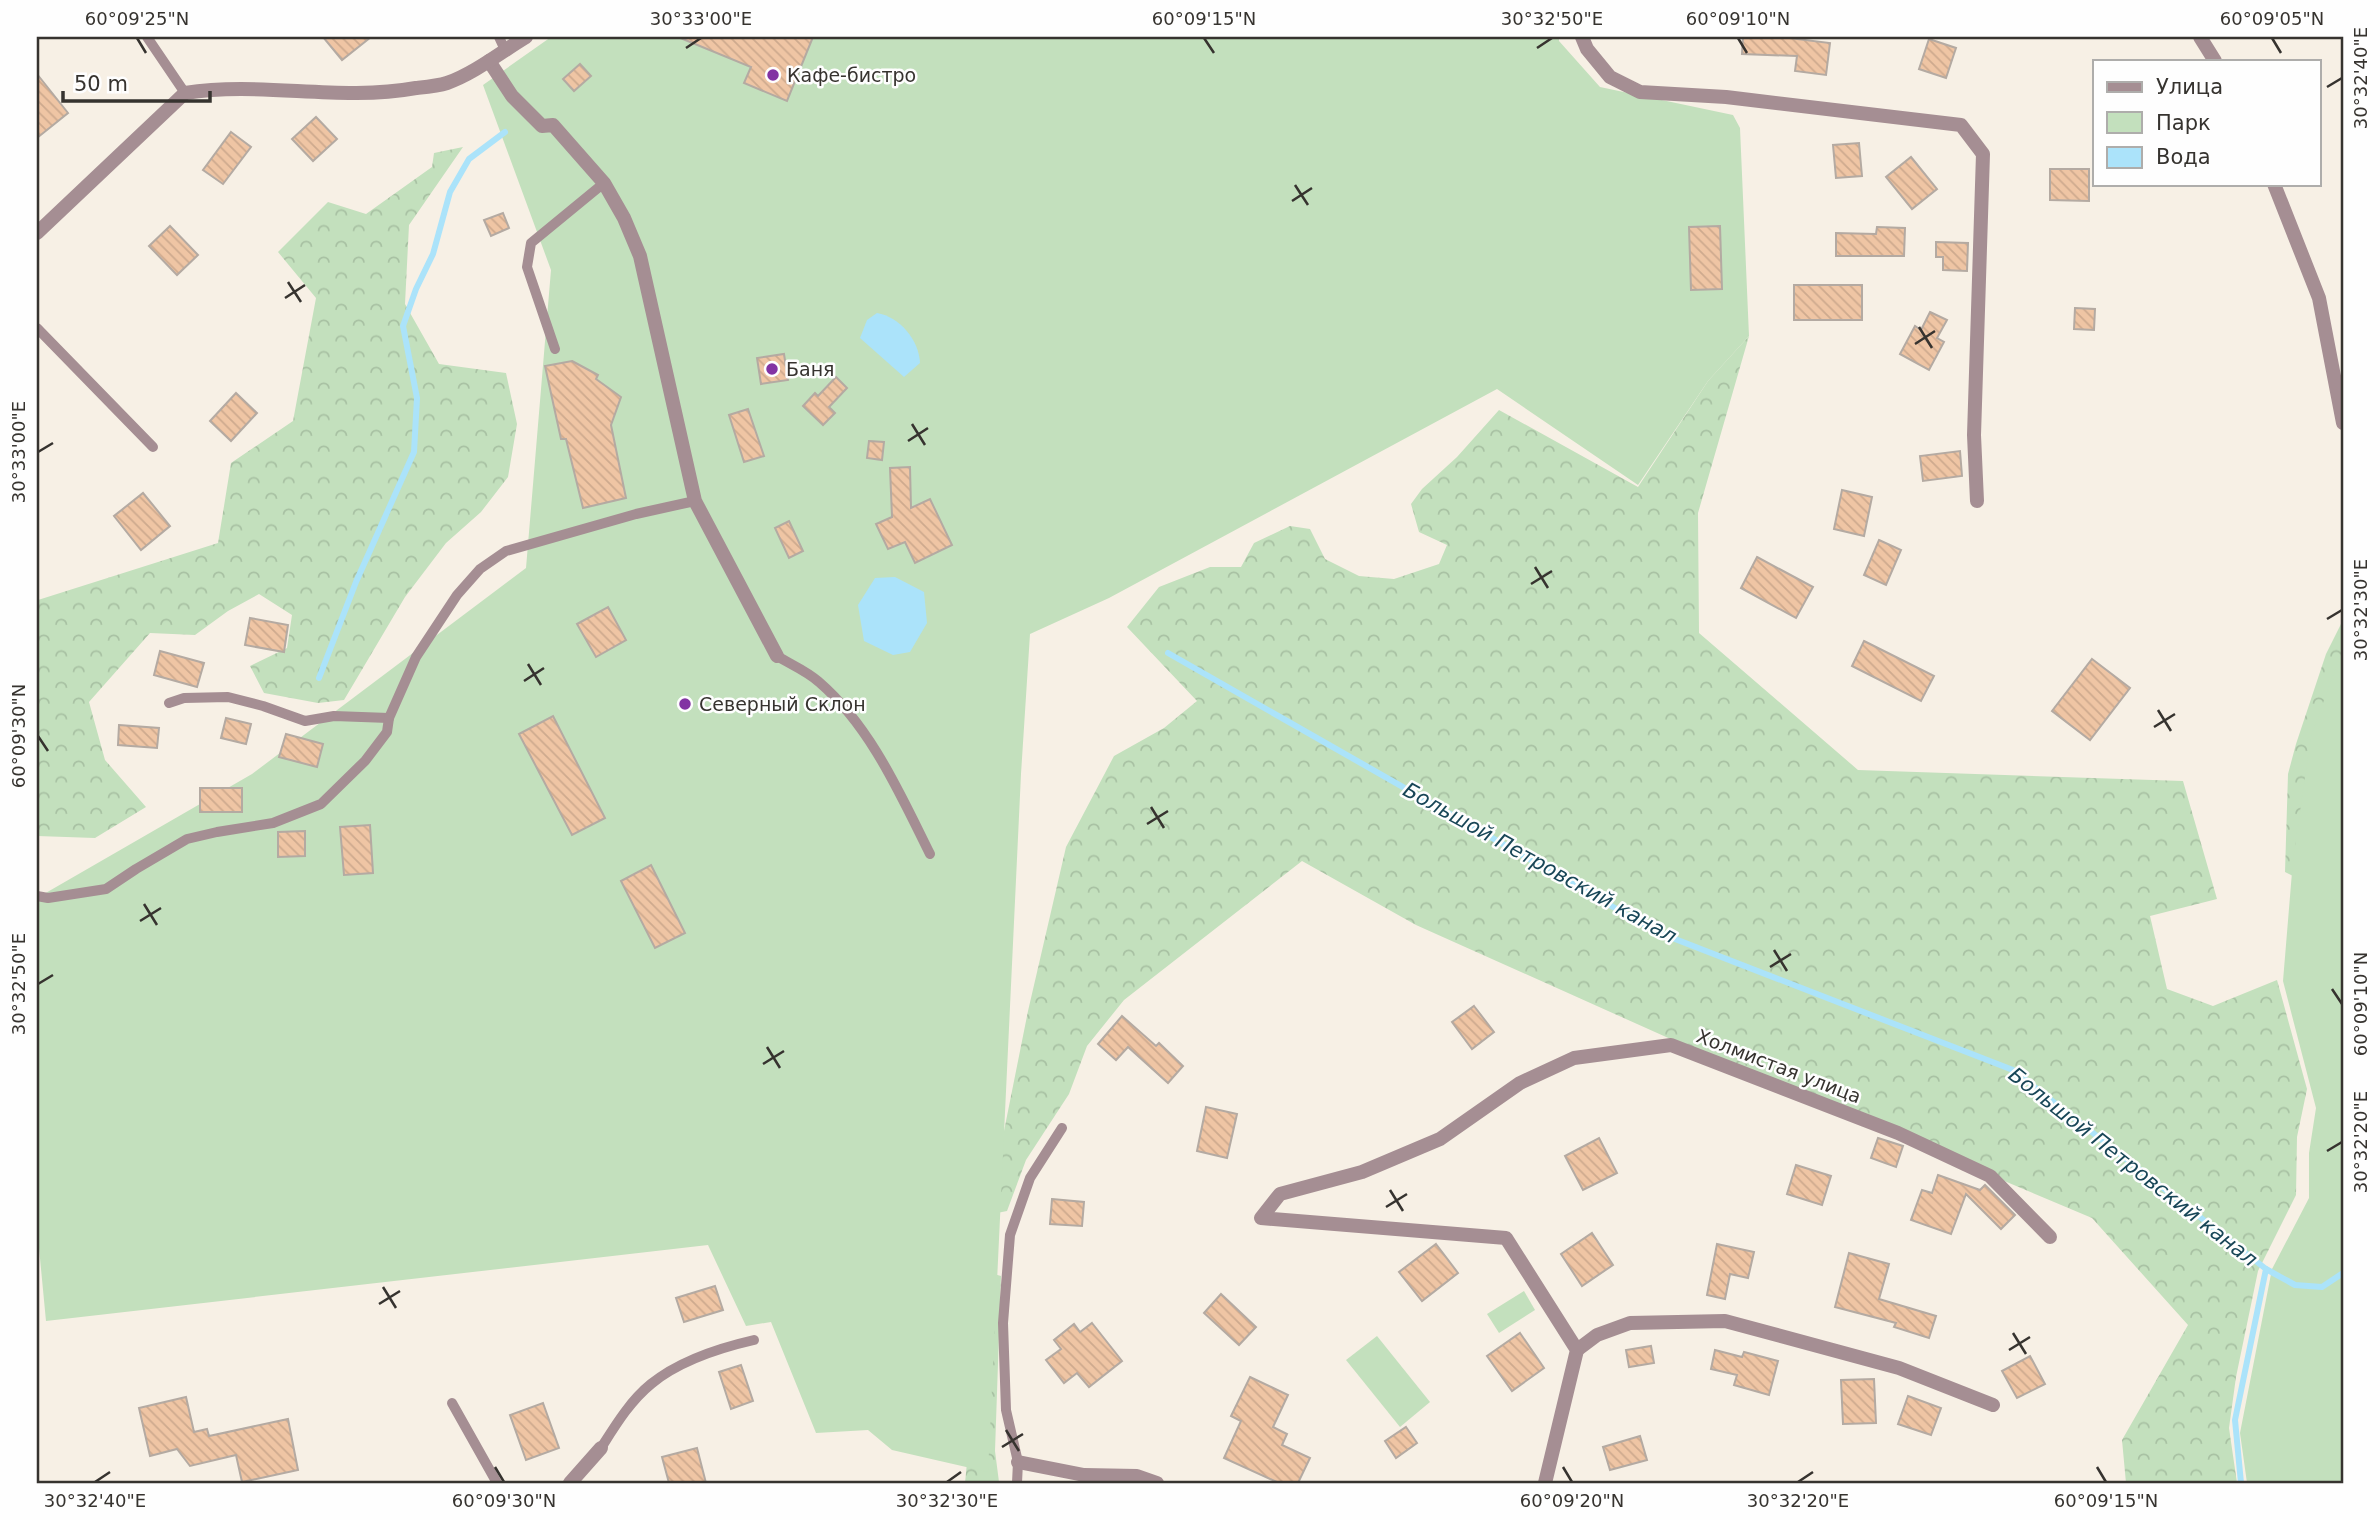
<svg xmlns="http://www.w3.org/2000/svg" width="2380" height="1520" viewBox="0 0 2380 1520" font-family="'DejaVu Sans',sans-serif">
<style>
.forest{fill:url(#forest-crowns)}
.park{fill:#c3e0bd}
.water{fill:#abe3fa}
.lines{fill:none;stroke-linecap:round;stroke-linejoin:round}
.stream{stroke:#abe3fa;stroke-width:6}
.building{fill:url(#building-back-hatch);stroke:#b4aaa2;stroke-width:2}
.service{stroke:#a58e93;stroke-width:10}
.minor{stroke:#a58e93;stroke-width:14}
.tertiary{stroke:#a58e93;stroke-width:14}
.ticks{fill:none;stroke:#36332f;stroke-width:2.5}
.poi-dot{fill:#8233a3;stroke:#fefefe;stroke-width:2.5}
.labels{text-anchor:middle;stroke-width:5;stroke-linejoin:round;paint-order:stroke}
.poi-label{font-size:19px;fill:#36332f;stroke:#fefefe;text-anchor:start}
.street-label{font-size:19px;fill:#36332f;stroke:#fefefe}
.water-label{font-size:21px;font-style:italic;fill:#184657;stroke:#fefefe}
.neatline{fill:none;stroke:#36332f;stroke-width:2.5}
.ticks-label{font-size:18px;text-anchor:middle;fill:#36332f}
</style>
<defs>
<pattern id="forest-crowns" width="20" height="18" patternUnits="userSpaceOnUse" patternTransform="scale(1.75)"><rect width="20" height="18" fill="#c3e0bd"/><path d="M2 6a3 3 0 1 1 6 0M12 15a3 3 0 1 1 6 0" fill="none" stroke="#a8c1a3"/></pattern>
<pattern id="building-back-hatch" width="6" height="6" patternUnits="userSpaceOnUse" patternTransform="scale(1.75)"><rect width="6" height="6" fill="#efc5a4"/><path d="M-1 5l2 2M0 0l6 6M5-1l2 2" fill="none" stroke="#ceaa8e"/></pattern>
</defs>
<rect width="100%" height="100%" fill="#f7f0e5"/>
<g class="forest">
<polygon points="463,147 409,225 405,304 439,364 506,373 517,424 508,477 481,512 446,543 405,597 344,700 318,703 264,693 250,666 287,648 292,615 259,594 228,611 195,635 150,633 89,702 105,760 146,807 95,838 37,836 38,600 218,543 231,463 293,421 316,298 278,252 328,202 366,214 432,167 434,153"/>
<polygon points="1749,336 1698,513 1699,633 1858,770 2183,781 2217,899 2150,916 2167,989 2213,1006 2277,980 2307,1089 2297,1137 2296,1195 2258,1271 2236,1377 2229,1428 2237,1483 2126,1483 2122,1440 2188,1325 2092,1218 1713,1058 1416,925 1302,861 1124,1000 1087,1046 1069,1094 1026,1160 1007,1211 997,1213 991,1196 1028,1011 1066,847 1114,756 1164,728 1197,701 1127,627 1159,587 1210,567 1241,567 1254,543 1290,526 1310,529 1325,559 1359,576 1394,579 1439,564 1447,545 1419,532 1411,504 1422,489 1457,457 1499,410 1638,487 1708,381"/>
<polygon points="2343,620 2343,905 2319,889 2285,872 2288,774 2296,744 2326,654"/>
<polygon points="994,1274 1001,1276 995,1451 999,1482 965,1483 970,1432"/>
</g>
<g class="park">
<polygon points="551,37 1559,37 1559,41 1600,87 1733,115 1740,128 1749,336 1708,381 1638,485 1497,389 1109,598 1030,634 1021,774 988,1472 892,1450 868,1430 816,1433 771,1322 746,1326 708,1245 46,1321 37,1227 37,898 252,774 526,568 551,270 483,85"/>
<polygon points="2343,648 2343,1483 2247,1483 2240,1433 2272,1269 2309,1198 2309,1153 2316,1108 2283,981 2293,860 2311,736"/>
<polygon points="1524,1291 1535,1310 1499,1333 1487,1314"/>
<polygon points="1377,1336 1430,1402 1400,1427 1346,1360"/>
</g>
<g class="water">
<path d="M 877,313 C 900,317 919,340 920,363 L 904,377 L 860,338 L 867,320 Z"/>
<polygon points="895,577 924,592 927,623 910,652 893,655 864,641 858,605 875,578"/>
</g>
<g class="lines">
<g class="stream">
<polyline points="1168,653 1657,932 2013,1070 2266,1269 2235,1420 2241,1483"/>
<polyline points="319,678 356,582 414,452 417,398 403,326 416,289 433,254 450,192 469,159 505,132"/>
<polyline points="2266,1269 2295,1285 2322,1287 2343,1273"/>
</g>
</g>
<g class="building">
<polygon points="323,37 371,37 342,60"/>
<polygon points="678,37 813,37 787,101 744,83 751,67"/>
<polygon points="1743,37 1781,37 1830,43 1826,75 1795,71 1797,56 1742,54"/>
<polygon points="1929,39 1956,48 1946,78 1919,69"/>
<polygon points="580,64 591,76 574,91 563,79"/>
<polygon points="37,74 68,113 37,138"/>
<polygon points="316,117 337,139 313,161 292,139"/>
<polygon points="231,132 251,147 223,184 203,170"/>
<polygon points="1859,143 1862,176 1836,178 1833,145"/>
<polygon points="1911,157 1937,189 1912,209 1886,177"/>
<polygon points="2050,169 2089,169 2089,201 2050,200"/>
<polygon points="503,213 509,228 491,236 484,220"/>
<polygon points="170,226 198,255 177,275 149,246"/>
<polygon points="1720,226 1722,289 1691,290 1689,227"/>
<polygon points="1877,227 1905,228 1904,256 1836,256 1836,233 1876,234"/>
<polygon points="1936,242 1968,243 1967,271 1943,270 1943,257 1936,257"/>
<rect x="1794" y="285" width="68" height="35"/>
<polygon points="2075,308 2095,309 2094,330 2074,329"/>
<polygon points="1930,312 1947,320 1937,338 1944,342 1929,370 1900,354 1915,326 1921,330"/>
<polygon points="784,354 788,380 761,384 757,358"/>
<polygon points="572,361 598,375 596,379 621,397 611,425 626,498 583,508 566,439 561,439 545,366"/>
<polygon points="836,377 847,388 829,407 835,413 823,425 803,406 815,393 818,396"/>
<polygon points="236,393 257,413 231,441 210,421"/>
<polygon points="748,409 764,456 744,462 729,415"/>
<polygon points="869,441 884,442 882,460 867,458"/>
<polygon points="1960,451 1962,476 1923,481 1920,456"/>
<polygon points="910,467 911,508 930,499 952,545 915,563 905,542 888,549 876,524 892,517 890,468"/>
<polygon points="1842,490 1872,497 1864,536 1834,529"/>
<polygon points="143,493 170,526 141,550 114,516"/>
<polygon points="789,521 803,551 789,558 775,528"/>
<polygon points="1879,540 1901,550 1886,585 1864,575"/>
<polygon points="1757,557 1813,587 1796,618 1741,588"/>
<polygon points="608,607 626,640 596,657 577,624"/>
<polygon points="250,618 288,625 284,652 245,645"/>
<polygon points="1864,641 1934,676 1921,701 1852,666"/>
<polygon points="160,651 204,663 197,687 154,675"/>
<polygon points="2092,659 2130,688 2090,740 2052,711"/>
<polygon points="553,716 605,818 572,835 519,734"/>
<polygon points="226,718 251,724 246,744 221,738"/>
<polygon points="119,725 159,728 157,748 118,745"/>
<polygon points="286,734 323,744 317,767 279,757"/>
<rect x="200" y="788" width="42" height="24"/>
<polygon points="370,825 373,873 344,875 340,827"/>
<polygon points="305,831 305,856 278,857 278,832"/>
<polygon points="651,865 685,933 655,948 621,881"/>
<polygon points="1474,1006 1494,1032 1472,1049 1452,1022"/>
<polygon points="1122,1016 1156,1046 1159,1043 1183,1066 1168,1083 1128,1047 1116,1060 1098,1044"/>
<polygon points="1206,1107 1237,1114 1227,1158 1197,1151"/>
<polygon points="1599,1138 1617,1173 1583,1190 1565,1156"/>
<polygon points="1878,1138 1903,1146 1896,1167 1871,1158"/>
<polygon points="1796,1165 1831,1176 1822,1205 1787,1194"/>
<polygon points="1938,1175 1980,1190 1985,1185 2015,1215 2001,1229 1966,1194 1951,1234 1911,1220 1922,1190 1932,1193"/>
<polygon points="1052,1199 1084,1202 1082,1226 1050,1224"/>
<polygon points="1592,1233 1613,1265 1582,1286 1561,1254"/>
<polygon points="1436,1244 1458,1273 1422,1301 1399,1272"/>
<polygon points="1717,1244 1754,1252 1748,1278 1730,1274 1725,1299 1707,1295"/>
<polygon points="1849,1253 1889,1264 1879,1299 1936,1316 1929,1338 1894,1327 1896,1323 1835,1307"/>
<polygon points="715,1286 723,1310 684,1322 676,1298"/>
<polygon points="1221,1294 1256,1327 1239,1345 1204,1313"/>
<polygon points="1092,1323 1122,1361 1089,1387 1077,1373 1064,1383 1046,1360 1061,1349 1054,1340 1074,1324 1080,1332"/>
<polygon points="1520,1333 1544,1368 1512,1391 1487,1356"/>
<polygon points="1651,1346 1654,1363 1629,1367 1626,1350"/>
<polygon points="1715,1350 1742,1357 1744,1352 1778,1361 1769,1395 1734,1385 1737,1375 1711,1369"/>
<polygon points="2030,1356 2045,1384 2017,1398 2002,1371"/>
<polygon points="741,1365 753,1401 731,1409 719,1372"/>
<polygon points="1250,1377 1288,1395 1273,1427 1287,1434 1282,1445 1310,1458 1298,1483 1279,1483 1224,1458 1241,1421 1231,1416"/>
<polygon points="1874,1379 1876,1423 1843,1424 1841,1380"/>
<polygon points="1908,1396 1941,1408 1931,1435 1898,1424"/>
<polygon points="186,1397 194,1432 207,1429 209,1436 288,1419 298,1470 242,1482 236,1455 190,1466 177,1449 150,1456 139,1408"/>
<polygon points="543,1403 559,1448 526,1460 510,1415"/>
<polygon points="1406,1427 1417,1443 1396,1458 1385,1441"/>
<polygon points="1640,1436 1647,1460 1610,1470 1603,1447"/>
<polygon points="697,1448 706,1483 669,1483 662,1457"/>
</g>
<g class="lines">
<g class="service">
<polyline points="147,37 185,93"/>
<polyline points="499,37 505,50"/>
<polyline points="37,328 153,447"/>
<polyline points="555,349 527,267 531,243 604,183"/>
<path d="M 777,656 C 790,664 807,671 819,682 C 871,727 900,794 930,854"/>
<polyline points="169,703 184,698 228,697 263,706 305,721 334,716 389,718"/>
<polyline points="37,896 48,898 106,889 136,869 187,839 217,832 273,823 321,804 365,761 387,732 389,718 416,657 457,595 480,569 506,551 636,514 695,501"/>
<polyline points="452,1403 497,1483"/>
<path d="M 601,1448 C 615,1426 630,1401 651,1384 C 679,1361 719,1348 754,1340"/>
<polyline points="1017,1483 1018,1462 1006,1410 1003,1323 1010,1235 1030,1178 1062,1128"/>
</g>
<g class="minor">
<polyline points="1582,37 1587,49 1610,77 1640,92 1726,97 1961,125 1983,154 1974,435 1977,501"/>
<polyline points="489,61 512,96 542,126 553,125 604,183 624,218 640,256 695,501 777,656"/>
<polyline points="1577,1350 1597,1335 1630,1323 1725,1321 1899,1368 1993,1405"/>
<polyline points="1018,1462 1084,1475 1137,1476 1157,1483"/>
<polyline points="570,1483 601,1448"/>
<polyline points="1545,1483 1577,1350 1506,1238 1261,1218 1280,1194 1362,1172 1440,1139 1520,1083 1574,1058 1671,1045 1898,1133 1990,1176 2050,1237"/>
</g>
<g class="tertiary">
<polyline points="2200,37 2215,61"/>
<polyline points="2274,184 2319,298 2343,423"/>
<path d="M 37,233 L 185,93 C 262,81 339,102 416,88 C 426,87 438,86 447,83 C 475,73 501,52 526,37"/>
</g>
</g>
<path class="ticks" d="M 137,38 L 146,53M 1204,38 L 1214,53M 1738,38 L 1747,53M 2272,38 L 2281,53M 686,48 L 701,38M 1537,48 L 1552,38M 2327,87 L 2342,78M 1295,185 L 1308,205M 1292,201 L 1312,188M 288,282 L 301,302M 285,298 L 305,285M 1919,327 L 1932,348M 1915,344 L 1935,331M 912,424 L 925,445M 908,441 L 928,428M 38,452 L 53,443M 1535,567 L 1548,588M 1531,584 L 1552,571M 2327,619 L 2342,610M 528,664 L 541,685M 524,681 L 544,668M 2158,710 L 2171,731M 2154,727 L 2175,714M 38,736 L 48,751M 1151,807 L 1164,828M 1147,824 L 1168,811M 144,904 L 157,925M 140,921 L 161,908M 1774,950 L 1787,971M 1770,967 L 1791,954M 38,984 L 53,975M 2332,989 L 2342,1004M 767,1047 L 780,1068M 763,1064 L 784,1051M 2327,1151 L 2342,1142M 1390,1190 L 1403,1211M 1386,1207 L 1407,1194M 383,1287 L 396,1308M 379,1304 L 400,1291M 2013,1333 L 2026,1354M 2009,1350 L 2030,1337M 1006,1430 L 1019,1451M 1002,1447 L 1023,1434M 495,1467 L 504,1482M 1563,1467 L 1572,1482M 2097,1467 L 2106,1482M 95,1482 L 110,1472M 947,1482 L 961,1472M 1798,1482 L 1813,1472"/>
<g class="poi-dot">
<circle cx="773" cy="75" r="7"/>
<circle cx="772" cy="369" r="7"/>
<circle cx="685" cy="704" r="7"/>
</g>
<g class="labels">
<g class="poi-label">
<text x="787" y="82">Кафе-бистро</text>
<text x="786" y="376">Баня</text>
<text x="699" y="711">Северный Склон</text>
</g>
<g class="street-label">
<text transform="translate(1779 1066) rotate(21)" y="7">Холмистая улица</text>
</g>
<g class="water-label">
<text transform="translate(1540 863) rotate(29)" y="7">Большой Петровский канал</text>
<text transform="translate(2133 1167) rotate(38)" y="7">Большой Петровский канал</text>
</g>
</g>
<rect width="2380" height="1520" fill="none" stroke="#fefefe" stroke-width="77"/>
<rect x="2093" y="60" width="228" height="126" fill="#fefefe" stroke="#aeadab" stroke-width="2"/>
<rect x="2107" y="82" width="35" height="10" fill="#a58e93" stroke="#aeadab" stroke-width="2"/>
<text x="2156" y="94" font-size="21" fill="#36332f">Улица</text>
<rect x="2107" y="112" width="35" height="21" fill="#c3e0bd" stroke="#aeadab" stroke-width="2"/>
<text x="2156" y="130" font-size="21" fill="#36332f">Парк</text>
<rect x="2107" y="147" width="35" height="21" fill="#abe3fa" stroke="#aeadab" stroke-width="2"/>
<text x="2156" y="164" font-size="21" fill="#36332f">Вода</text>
<path d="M63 91v10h147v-10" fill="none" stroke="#36332f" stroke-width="3.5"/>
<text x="74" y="91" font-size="21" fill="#36332f" stroke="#fefefe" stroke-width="5" paint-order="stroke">50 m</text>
<rect x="38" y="38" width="2304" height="1444" class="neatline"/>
<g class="ticks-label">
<text x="137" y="25">60°09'25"N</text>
<text x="701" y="25">30°33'00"E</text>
<text x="1204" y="25">60°09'15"N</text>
<text x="1552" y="25">30°32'50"E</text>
<text x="1738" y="25">60°09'10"N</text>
<text x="2272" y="25">60°09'05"N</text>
<text transform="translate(2361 78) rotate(-90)" y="6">30°32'40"E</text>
<text transform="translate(19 452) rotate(-90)" y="6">30°33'00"E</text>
<text transform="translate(2361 610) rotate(-90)" y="6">30°32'30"E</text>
<text transform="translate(19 736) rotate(-90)" y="6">60°09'30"N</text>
<text transform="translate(19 984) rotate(-90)" y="6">30°32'50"E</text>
<text transform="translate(2361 1004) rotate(-90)" y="6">60°09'10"N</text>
<text transform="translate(2361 1142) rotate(-90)" y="6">30°32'20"E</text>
<text x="95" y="1507">30°32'40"E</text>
<text x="504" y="1507">60°09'30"N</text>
<text x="947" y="1507">30°32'30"E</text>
<text x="1572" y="1507">60°09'20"N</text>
<text x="1798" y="1507">30°32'20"E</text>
<text x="2106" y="1507">60°09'15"N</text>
</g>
</svg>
